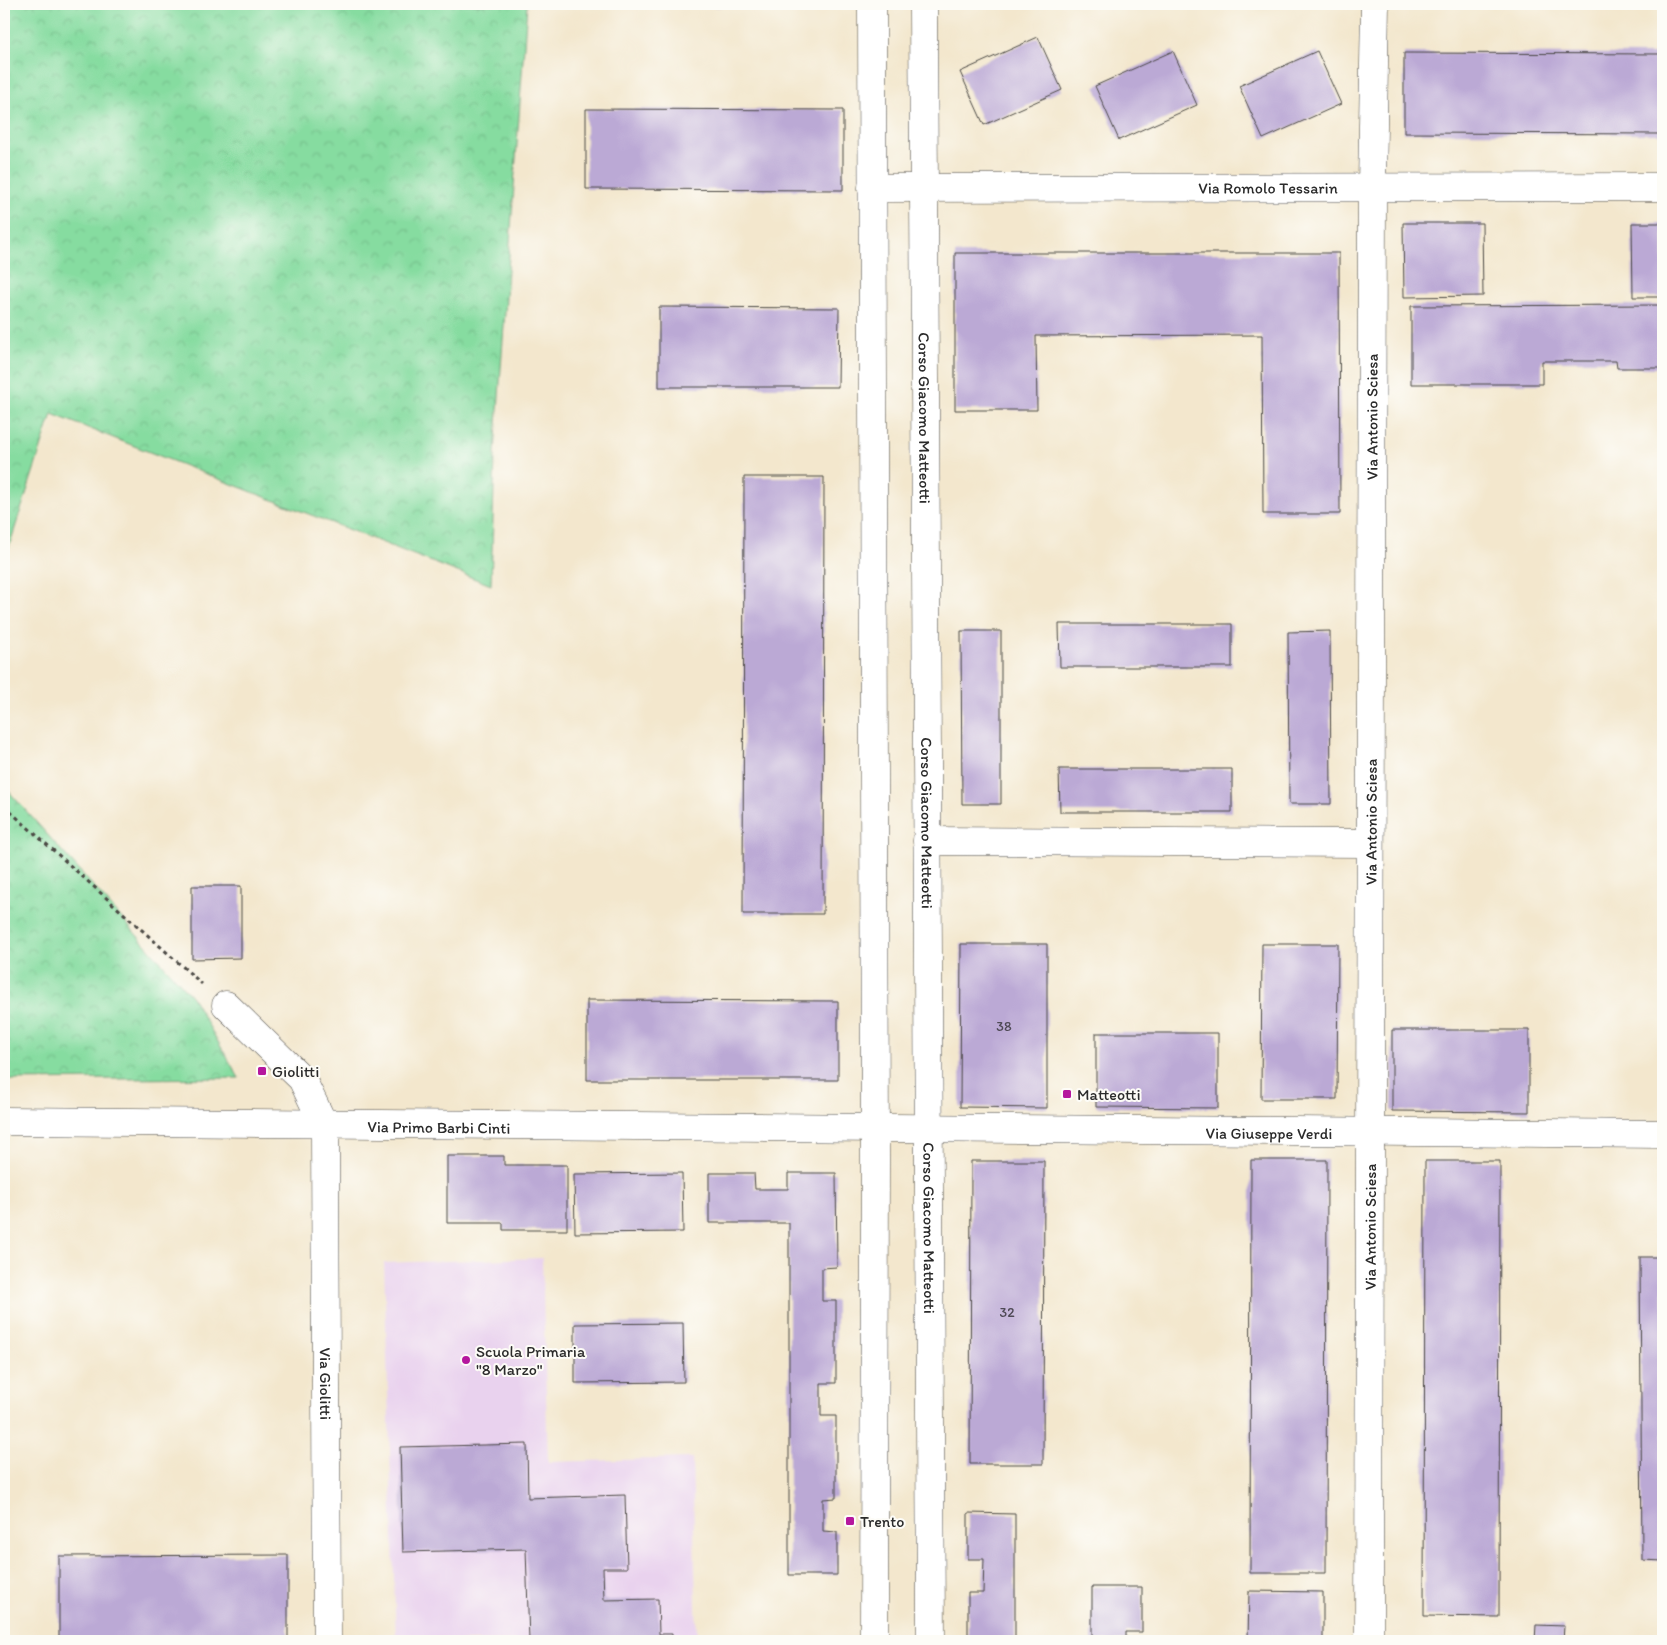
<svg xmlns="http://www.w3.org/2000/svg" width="1667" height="1645" viewBox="0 0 1667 1645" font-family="Itim,sans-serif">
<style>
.built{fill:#e9d2ee}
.park{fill:url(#park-crowns);stroke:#588466}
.building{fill:#bba9d5}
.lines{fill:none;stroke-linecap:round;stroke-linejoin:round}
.street-casing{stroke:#494743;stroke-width:29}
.secondary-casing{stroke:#494743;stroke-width:29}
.path{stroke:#494743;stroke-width:3;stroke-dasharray:4 4;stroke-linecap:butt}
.street{stroke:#fff;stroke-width:28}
.secondary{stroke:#fff;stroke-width:28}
.poi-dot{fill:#b5179e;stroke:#fdfcf7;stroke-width:2}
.labels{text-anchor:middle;stroke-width:4;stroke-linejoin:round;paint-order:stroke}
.number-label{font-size:14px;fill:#4f4a56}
.street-label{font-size:16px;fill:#2b2b2b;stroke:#fdfcf7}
.poi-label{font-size:16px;fill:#2b2b2b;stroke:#fdfcf7;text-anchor:start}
</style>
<defs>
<pattern id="park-crowns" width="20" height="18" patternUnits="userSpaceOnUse" patternTransform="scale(1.25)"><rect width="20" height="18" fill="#86dca0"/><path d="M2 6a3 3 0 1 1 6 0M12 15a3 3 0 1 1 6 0" fill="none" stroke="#74bd8a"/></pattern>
</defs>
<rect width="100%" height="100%" fill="#fdfcf7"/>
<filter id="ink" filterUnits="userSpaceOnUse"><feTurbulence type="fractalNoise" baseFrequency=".02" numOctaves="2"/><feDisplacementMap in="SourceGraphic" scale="10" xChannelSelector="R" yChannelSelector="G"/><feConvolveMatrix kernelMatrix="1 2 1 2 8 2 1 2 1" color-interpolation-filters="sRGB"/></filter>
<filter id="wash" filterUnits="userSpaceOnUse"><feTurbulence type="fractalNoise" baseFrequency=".0096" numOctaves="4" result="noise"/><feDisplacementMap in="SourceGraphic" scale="20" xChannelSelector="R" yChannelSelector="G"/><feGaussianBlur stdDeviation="1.12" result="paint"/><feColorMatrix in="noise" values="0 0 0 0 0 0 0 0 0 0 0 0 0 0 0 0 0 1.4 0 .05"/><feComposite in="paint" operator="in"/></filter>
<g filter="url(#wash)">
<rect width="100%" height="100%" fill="#f3e7cd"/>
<polygon class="built" points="542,1258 548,1462 692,1458 697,1641 396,1641 384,1263"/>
<g class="park">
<polygon points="4,4 527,4 495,452 491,585 52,414 4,562"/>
<polygon points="4,786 192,997 239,1078 4,1080"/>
</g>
<g id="blocks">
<g class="building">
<rect x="696" y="4" width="141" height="3"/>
<polygon points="1038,37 1062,90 984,125 960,72"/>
<polygon points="1173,51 1197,105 1119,140 1095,86"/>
<polygon points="1317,51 1341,104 1263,139 1239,86"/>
<polygon points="1404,53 1663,54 1663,134 1404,133"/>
<polygon points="586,109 843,110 843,190 586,189"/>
<polygon points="1403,223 1482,223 1483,296 1404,297"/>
<polygon points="1632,223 1663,223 1663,297 1633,297"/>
<polygon points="955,253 1339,253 1340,514 1263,514 1262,335 1036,336 1037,410 955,410"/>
<polygon points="1663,305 1663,368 1617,368 1616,361 1542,361 1542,384 1411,384 1411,306"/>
<polygon points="659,307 839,308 838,387 659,387"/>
<polygon points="744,477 824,477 823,914 743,914"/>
<polygon points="1059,624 1232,624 1232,667 1060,667"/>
<polygon points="961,631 1001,631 1001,804 962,804"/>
<polygon points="1330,631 1331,804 1289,804 1288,632"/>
<polygon points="1059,769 1232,769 1232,812 1060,812"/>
<polygon points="192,886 241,886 241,958 192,959"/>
<polygon points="961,944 1047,944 1047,1108 960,1107"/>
<polygon points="1262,944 1338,944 1337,1099 1261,1099"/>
<polygon points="587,1000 838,1001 838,1080 587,1080"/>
<polygon points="1392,1030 1529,1030 1529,1112 1392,1111"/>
<polygon points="1096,1033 1218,1033 1218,1108 1096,1107"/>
<polygon points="447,1156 504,1156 504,1165 567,1165 567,1230 503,1230 503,1223 447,1223"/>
<polygon points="1251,1160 1327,1160 1326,1573 1250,1573"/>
<polygon points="971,1161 1044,1161 1043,1464 970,1464"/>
<polygon points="1425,1161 1500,1161 1499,1617 1424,1616"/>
<polygon points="682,1173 683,1232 575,1233 574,1174"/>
<polygon points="709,1173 754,1173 755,1189 788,1189 788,1173 836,1173 837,1267 822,1268 822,1301 836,1301 836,1383 821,1383 821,1416 836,1416 836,1498 823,1499 823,1531 837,1532 837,1575 789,1575 789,1223 709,1223"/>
<polygon points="1640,1257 1663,1257 1663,1561 1642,1560"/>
<polygon points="683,1323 684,1382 575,1383 575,1324"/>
<polygon points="527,1444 528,1498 625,1495 627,1568 603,1568 604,1600 658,1599 659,1634 672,1634 672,1641 529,1641 526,1549 403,1552 400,1447"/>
<polygon points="968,1513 1015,1514 1015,1641 968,1641 968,1593 983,1593 984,1559 968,1559"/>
<polygon points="288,1555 288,1641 59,1641 59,1556"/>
<polygon points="1092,1587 1142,1587 1142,1632 1126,1632 1126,1641 1092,1641"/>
<polygon points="1249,1591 1323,1592 1323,1641 1248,1641"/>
<polygon points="1536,1625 1564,1626 1563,1641 1535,1641"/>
</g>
</g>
</g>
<g filter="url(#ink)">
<use href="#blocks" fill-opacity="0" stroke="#494743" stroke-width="1"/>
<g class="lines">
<defs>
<g id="street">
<path id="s1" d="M 872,188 L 1663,187"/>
<polyline points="927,841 1370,843"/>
<path id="s2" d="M 226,1005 L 302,1079 L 325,1127 L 327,1641"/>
<path id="s3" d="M 4,1121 C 557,1130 1110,1133 1663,1134"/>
<path id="s4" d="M 1369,1641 L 1372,187 L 1375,4"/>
</g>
<g id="secondary">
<polyline points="872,4 875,1158 874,1641"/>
<path id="s5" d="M 923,4 C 925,550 930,1095 931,1641"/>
</g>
</defs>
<use href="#street" class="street-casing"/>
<use href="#secondary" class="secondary-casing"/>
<polyline class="path" points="4,806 202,984"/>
<use href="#street" class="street"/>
<use href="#secondary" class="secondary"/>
</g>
</g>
<g class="poi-dot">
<rect x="257" y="1066" width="10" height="10" rx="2.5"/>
<rect x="1062" y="1089" width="10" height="10" rx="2.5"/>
<circle cx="466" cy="1360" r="5"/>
<rect x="845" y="1516" width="10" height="10" rx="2.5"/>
</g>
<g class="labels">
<g class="number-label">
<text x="1004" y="1031">38</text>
<text x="1007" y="1317">32</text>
</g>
<g class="street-label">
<text dy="6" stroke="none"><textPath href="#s1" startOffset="396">Via Romolo Tessarin</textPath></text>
<text dy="6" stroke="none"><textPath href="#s4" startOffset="1224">Via Antonio Sciesa</textPath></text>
<text dy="6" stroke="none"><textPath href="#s5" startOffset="414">Corso Giacomo Matteotti</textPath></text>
<text dy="6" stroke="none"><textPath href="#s4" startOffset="819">Via Antonio Sciesa</textPath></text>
<text dy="6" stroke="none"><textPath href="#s5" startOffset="819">Corso Giacomo Matteotti</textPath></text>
<text dy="6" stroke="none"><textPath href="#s3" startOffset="435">Via Primo Barbi Cinti</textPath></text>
<text dy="6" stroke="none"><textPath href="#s3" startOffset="1265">Via Giuseppe Verdi</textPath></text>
<text dy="6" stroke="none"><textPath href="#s5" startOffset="1224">Corso Giacomo Matteotti</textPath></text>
<text dy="6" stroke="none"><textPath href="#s4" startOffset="414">Via Antonio Sciesa</textPath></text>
<text dy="6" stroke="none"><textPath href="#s2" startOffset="416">Via Giolitti</textPath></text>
</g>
<g class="poi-label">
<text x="272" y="1077">Giolitti</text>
<text x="1077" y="1100">Matteotti</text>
<text x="476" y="1357">Scuola Primaria<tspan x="476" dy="18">"8 Marzo"</tspan></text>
<text x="860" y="1527">Trento</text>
</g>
</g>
<rect width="1667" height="1645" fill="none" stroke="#fdfcf7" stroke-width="20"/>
</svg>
